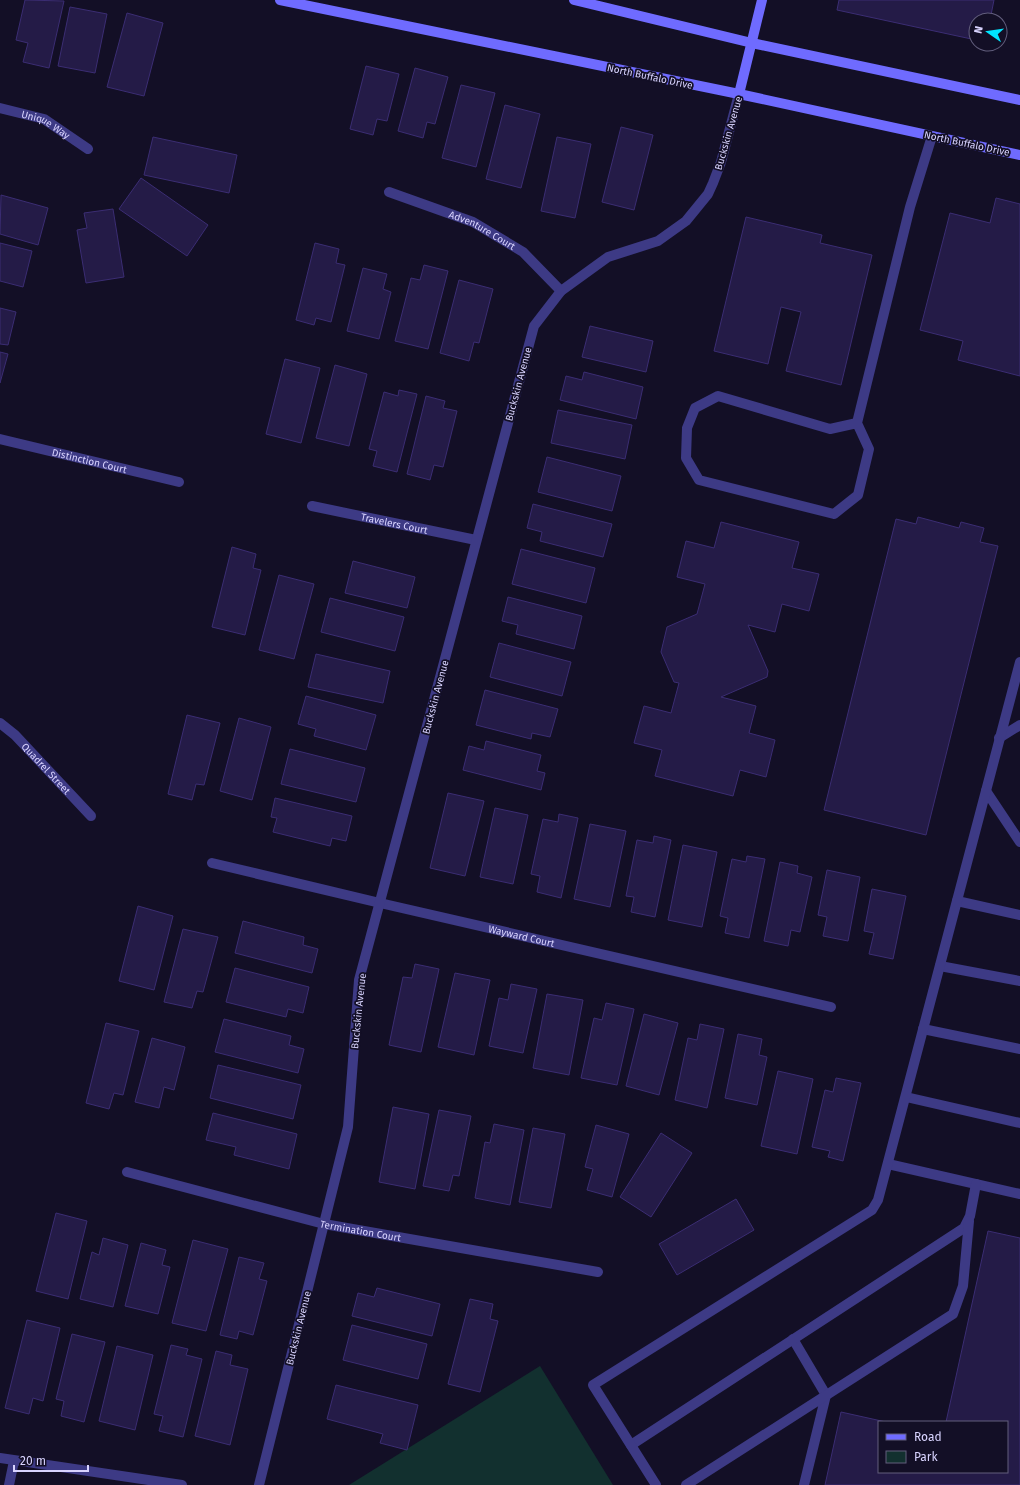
<svg xmlns="http://www.w3.org/2000/svg" width="1020" height="1485" viewBox="0 0 1020 1485" font-family="'Fira Sans',sans-serif">
<style>
.green{fill:#12302f}
.building{fill:#241b47;stroke:#3b2d73}
.lines{fill:none;stroke-linecap:round;stroke-linejoin:round}
.lane{stroke:#3d3a85;stroke-width:10}
.street{stroke:#3d3a85;stroke-width:10}
.secondary{stroke:#6f6bff;stroke-width:10}
.labels{text-anchor:middle;stroke-width:3.5;stroke-linejoin:round;paint-order:stroke}
.street-label{font-size:10px;fill:#d9d4ff;stroke:#130f26}
</style>
<rect width="100%" height="100%" fill="#130f26"/>
<polygon class="green" points="540,1366 613,1485 349,1485"/>
<g class="building">
<polygon points="25,0 64,1 49,68 23,62 28,43 16,40"/>
<polygon points="839,0 994,0 990,20 976,20 976,40 837,10"/>
<polygon points="70,7 107,14 95,73 58,66"/>
<polygon points="127,13 163,23 144,96 107,87"/>
<polygon points="366,66 399,74 387,121 377,119 373,135 350,129"/>
<polygon points="415,68 448,77 435,124 427,122 423,138 398,131"/>
<polygon points="461,85 495,93 476,167 442,158"/>
<polygon points="505,105 540,114 521,188 486,179"/>
<polygon points="621,127 653,135 634,210 602,202"/>
<polygon points="153,137 237,155 229,193 144,175"/>
<polygon points="557,137 591,144 575,218 541,211"/>
<polygon points="141,178 208,225 187,256 119,209"/>
<polygon points="1,195 48,208 38,245 0,234"/>
<polygon points="996,198 1020,204 1020,376 958,360 963,341 920,330 950,213 990,223"/>
<polygon points="113,209 124,277 86,283 77,230 87,228 84,213"/>
<polygon points="746,217 822,235 820,243 872,255 841,385 786,371 801,312 781,307 768,364 714,351"/>
<polygon points="0,243 32,251 23,287 0,281"/>
<polygon points="315,243 339,249 336,263 345,265 331,322 316,318 314,325 296,320"/>
<polygon points="424,265 448,271 428,349 395,341 411,278 420,280"/>
<polygon points="363,268 387,274 383,289 391,292 379,339 347,331"/>
<polygon points="459,280 493,289 479,343 474,342 469,361 440,353"/>
<polygon points="0,308 16,312 8,345 0,344"/>
<polygon points="590,326 653,341 646,372 582,357"/>
<polygon points="0,352 8,354 0,383"/>
<polygon points="285,359 320,368 301,443 266,434"/>
<polygon points="335,365 367,374 349,446 316,438"/>
<polygon points="584,372 643,387 636,419 560,400 566,376 582,380"/>
<polygon points="399,390 417,394 397,472 373,466 377,451 369,449 384,392 398,396"/>
<polygon points="426,396 445,401 443,408 457,411 443,467 434,465 430,480 407,474"/>
<polygon points="558,410 632,425 625,459 551,443"/>
<polygon points="547,457 621,476 612,511 538,492"/>
<polygon points="533,504 612,524 603,557 540,541 542,532 527,528"/>
<polygon points="918,517 959,528 961,522 984,528 980,542 998,546 926,835 824,810 896,519 916,524"/>
<polygon points="721,522 799,542 792,568 819,574 809,611 782,604 775,632 748,625 768,671 767,677 721,697 756,706 749,733 775,740 766,777 740,770 733,796 655,776 662,750 634,743 644,706 671,713 679,683 674,682 661,652 667,627 697,614 705,584 677,577 686,541 714,548"/>
<polygon points="232,547 256,554 253,568 261,570 245,635 212,627"/>
<polygon points="521,549 595,568 586,603 512,584"/>
<polygon points="353,561 415,577 407,608 345,593"/>
<polygon points="279,575 314,584 294,659 259,650"/>
<polygon points="508,597 582,616 574,649 516,634 518,625 502,621"/>
<polygon points="330,598 404,617 395,651 321,632"/>
<polygon points="499,643 571,662 562,696 490,677"/>
<polygon points="316,654 390,671 383,703 308,687"/>
<polygon points="485,690 558,709 550,737 532,733 531,739 476,725"/>
<polygon points="306,696 376,715 366,750 314,736 316,729 298,724"/>
<polygon points="187,715 220,723 204,785 196,784 192,800 168,794"/>
<polygon points="239,718 271,727 252,800 220,791"/>
<polygon points="486,741 541,755 537,771 545,773 541,790 463,770 469,746 484,750"/>
<polygon points="290,749 365,768 356,802 281,784"/>
<polygon points="448,793 484,801 465,876 430,868"/>
<polygon points="275,798 352,816 346,841 332,838 330,846 273,832 277,818 271,817"/>
<polygon points="495,808 528,815 513,884 480,877"/>
<polygon points="559,814 578,818 561,898 537,892 540,876 531,874 543,819 558,822"/>
<polygon points="590,824 626,831 610,907 574,899"/>
<polygon points="654,836 671,840 655,917 631,912 634,897 626,896 637,840 653,843"/>
<polygon points="683,845 717,852 702,927 668,920"/>
<polygon points="747,856 765,859 749,938 725,933 728,918 720,916 732,859 746,862"/>
<polygon points="780,862 798,866 797,873 812,877 800,932 791,930 788,946 764,941"/>
<polygon points="827,870 860,877 848,941 823,936 827,917 818,915"/>
<polygon points="872,889 906,896 893,959 869,954 874,933 864,931"/>
<polygon points="138,906 173,916 154,990 119,981"/>
<polygon points="243,921 304,937 303,945 318,949 312,973 235,953"/>
<polygon points="183,929 218,937 203,992 197,991 192,1008 164,1002"/>
<polygon points="415,964 439,969 421,1052 389,1045 403,977 412,978"/>
<polygon points="235,968 309,987 303,1013 288,1009 286,1017 226,1002"/>
<polygon points="455,973 490,980 474,1055 438,1047"/>
<polygon points="511,984 537,989 523,1053 489,1046 499,998 508,1000"/>
<polygon points="547,994 583,1000 569,1075 533,1068"/>
<polygon points="606,1003 634,1009 617,1085 581,1078 594,1018 602,1020"/>
<polygon points="644,1014 678,1023 659,1095 626,1086"/>
<polygon points="224,1019 291,1036 289,1045 304,1049 298,1073 215,1052"/>
<polygon points="106,1023 139,1031 123,1095 114,1093 109,1109 86,1103"/>
<polygon points="700,1024 724,1029 707,1108 675,1100 688,1038 697,1040"/>
<polygon points="738,1034 762,1039 759,1055 767,1057 757,1105 725,1098"/>
<polygon points="152,1038 185,1047 174,1090 164,1087 159,1108 135,1102"/>
<polygon points="218,1065 301,1085 293,1119 210,1098"/>
<polygon points="778,1071 813,1079 797,1154 761,1146"/>
<polygon points="836,1078 861,1083 843,1161 828,1157 830,1151 812,1147 825,1090 833,1092"/>
<polygon points="393,1107 429,1114 415,1189 379,1182"/>
<polygon points="439,1110 471,1116 459,1176 453,1175 449,1191 423,1186"/>
<polygon points="213,1113 297,1134 289,1169 234,1155 236,1147 206,1140"/>
<polygon points="494,1124 524,1130 510,1205 475,1198 485,1142 490,1143"/>
<polygon points="596,1125 629,1134 612,1197 587,1190 593,1169 585,1167"/>
<polygon points="533,1128 565,1134 551,1208 519,1202"/>
<polygon points="661,1133 692,1153 651,1217 620,1197"/>
<polygon points="736,1199 754,1230 677,1275 659,1244"/>
<polygon points="56,1213 87,1221 68,1299 36,1291"/>
<polygon points="988,1231 1020,1238 1020,1485 825,1485 841,1412 886,1422 879,1422 879,1472 1007,1472 1007,1422 946,1422"/>
<polygon points="103,1238 128,1245 113,1307 80,1299 92,1252 99,1255"/>
<polygon points="193,1240 228,1249 206,1331 172,1323"/>
<polygon points="141,1243 166,1250 162,1265 170,1267 158,1314 125,1306"/>
<polygon points="239,1257 264,1263 259,1279 267,1281 253,1335 239,1331 237,1339 220,1335"/>
<polygon points="377,1288 440,1304 432,1336 352,1316 358,1293 374,1297"/>
<polygon points="470,1299 493,1304 490,1319 498,1321 480,1392 448,1384"/>
<polygon points="27,1320 60,1328 43,1401 33,1398 29,1414 5,1408"/>
<polygon points="352,1325 427,1344 418,1379 343,1360"/>
<polygon points="72,1334 105,1342 84,1422 61,1416 64,1401 56,1399"/>
<polygon points="171,1345 188,1349 186,1355 202,1359 183,1437 159,1431 163,1416 154,1414"/>
<polygon points="117,1346 153,1355 135,1430 99,1421"/>
<polygon points="216,1351 232,1355 230,1365 248,1369 230,1445 195,1436"/>
<polygon points="336,1385 418,1405 407,1450 380,1443 383,1434 327,1419"/>
</g>
<g class="lines">
<g class="lane">
<polyline points="857,423 869,449 858,495 834,514 699,480 686,458 687,428 695,408 718,396 830,429 857,423 910,207 932,136"/>
<polyline points="999,738 1020,725"/>
<polyline points="986,791 1020,842"/>
<polyline points="957,901 1020,915"/>
<polyline points="940,966 1020,981"/>
<polyline points="923,1029 1020,1049"/>
<polyline points="906,1097 1020,1123"/>
<polyline points="888,1164 1020,1194"/>
<polyline points="793,1339 826,1395 804,1485"/>
<polyline points="631,1445 964,1228 970,1216 976,1184"/>
<polyline points="656,1485 593,1385 872,1210 878,1200 1020,662"/>
<polyline points="686,1485 953,1314 963,1286 969,1221"/>
</g>
<g class="street">
<path id="s1" d="M 0,108 L 44,119 L 88,149"/>
<path id="s2" d="M 389,192 L 473,222 L 523,252 L 561,291"/>
<path id="s3" d="M 0,439 L 179,482"/>
<path id="s4" d="M 312,506 L 476,540"/>
<path id="s5" d="M 0,723 L 15,735 L 91,816"/>
<path id="s6" d="M 212,863 L 380,903 L 831,1007"/>
<path id="s7" d="M 127,1172 L 324,1224 L 598,1272"/>
<polyline points="0,1458 182,1485"/>
<polyline points="9,1485 14,1461"/>
<polyline points="259,1485 348,1127 359,980 534,326 561,291 608,257 658,241 686,221 708,194 713,183 721,162 739,94"/>
</g>
<g class="secondary">
<polyline points="280,0 739,94 1020,155"/>
<polyline points="574,0 752,43 1020,100"/>
<polyline points="739,94 762,0"/>
</g>
</g>
<g class="labels">
<g class="street-label">
<text transform="translate(650 76) rotate(12)" y="4">North Buffalo Drive</text>
<text dy="4" stroke="none"><textPath href="#s1" startOffset="49">Unique Way</textPath></text>
<text transform="translate(728 133) rotate(-74)" y="4">Buckskin Avenue</text>
<text transform="translate(967 143) rotate(12)" y="4">North Buffalo Drive</text>
<text dy="4" stroke="none"><textPath href="#s2" startOffset="101">Adventure Court</textPath></text>
<text transform="translate(518 384) rotate(-75)" y="4">Buckskin Avenue</text>
<text dy="4" stroke="none"><textPath href="#s3" startOffset="92">Distinction Court</textPath></text>
<text dy="4" stroke="none"><textPath href="#s4" startOffset="84">Travelers Court</textPath></text>
<text transform="translate(435 697) rotate(-75)" y="4">Buckskin Avenue</text>
<text dy="4" stroke="none"><textPath href="#s5" startOffset="65">Quadrel Street</textPath></text>
<text dy="4" stroke="none"><textPath href="#s6" startOffset="318">Wayward Court</textPath></text>
<text transform="translate(358 1011) rotate(-84)" y="4">Buckskin Avenue</text>
<text dy="4" stroke="none"><textPath href="#s7" startOffset="241">Termination Court</textPath></text>
<text transform="translate(298 1328) rotate(-76)" y="4">Buckskin Avenue</text>
</g>
</g>
<rect x="878" y="1421" width="130" height="52" fill="#130f26" stroke="#625e7d"/>
<rect x="886" y="1434" width="20" height="6" fill="#6f6bff" stroke="#625e7d"/>
<text x="914" y="1441" font-size="12" fill="#d9d4ff">Road</text>
<rect x="886" y="1451" width="20" height="12" fill="#12302f" stroke="#625e7d"/>
<text x="914" y="1461" font-size="12" fill="#d9d4ff">Park</text>
<g transform="translate(988 32) rotate(283)"><circle r="19" fill="#130f26" stroke="#625e7d"/>
<path d="M0-3L7 15L0 10L-7 15Z" fill="#00e5ff"/>
<text y="-6" font-size="11" font-weight="bold" text-anchor="middle" fill="#d9d4ff">N</text>
</g>
<path d="M14 1465v6h74v-6" fill="none" stroke="#d9d4ff" stroke-width="2"/>
<text x="20" y="1465" font-size="12" fill="#d9d4ff" stroke="#130f26" stroke-width="3" paint-order="stroke">20 m</text>
</svg>
